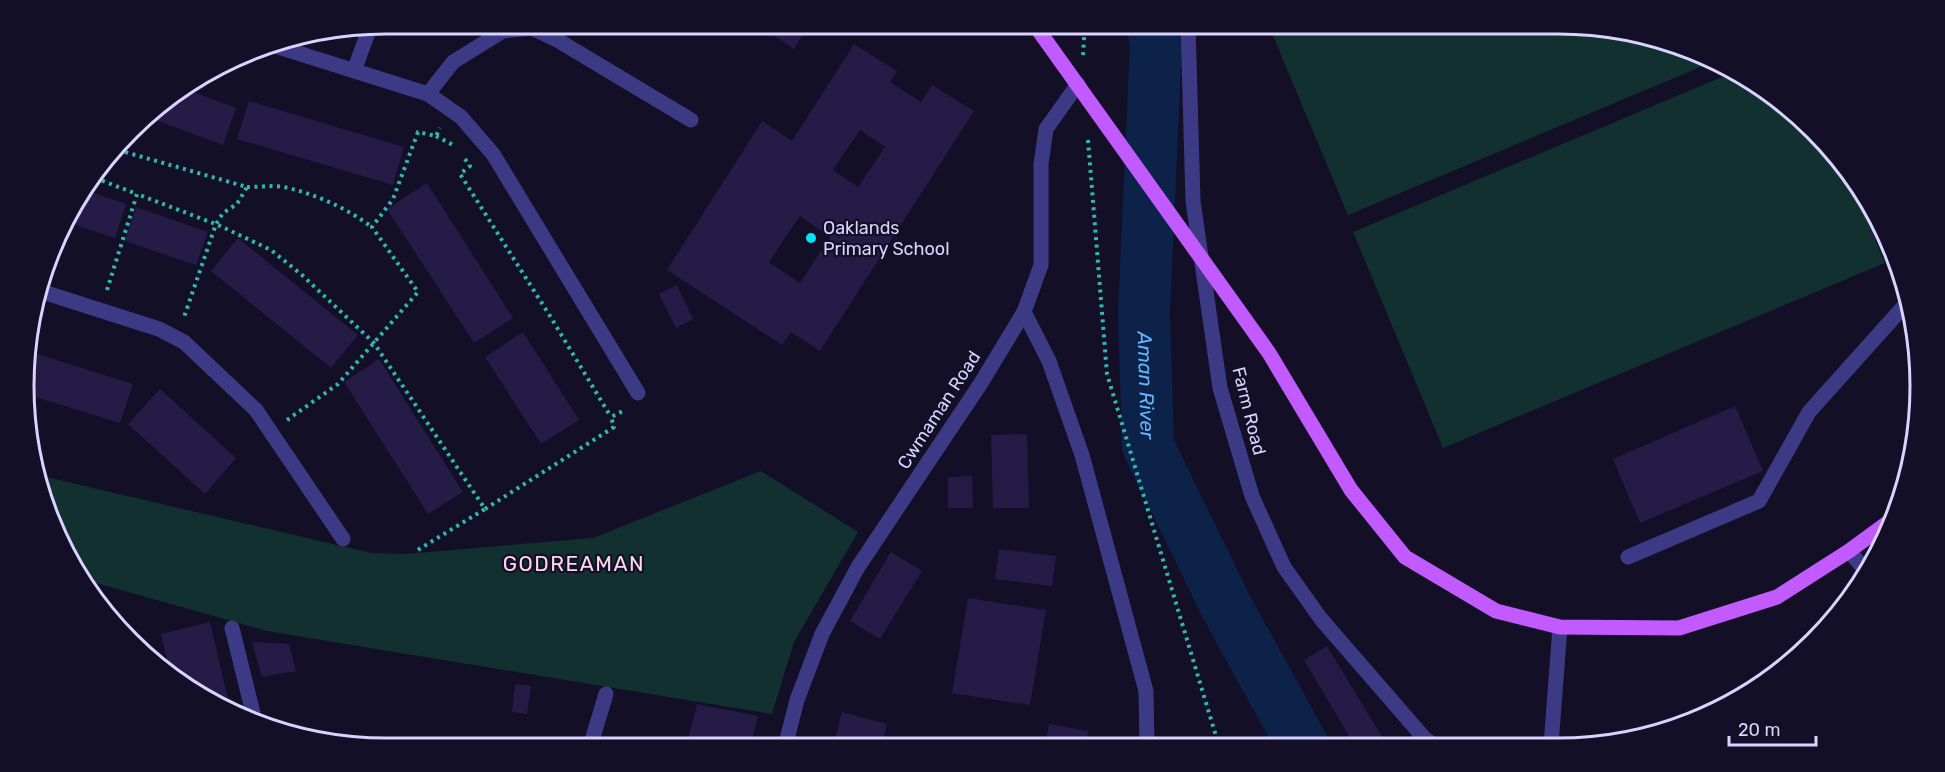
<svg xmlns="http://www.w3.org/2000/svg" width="1945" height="772" viewBox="0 0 1945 772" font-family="Rubik,sans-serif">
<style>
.green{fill:#12302f}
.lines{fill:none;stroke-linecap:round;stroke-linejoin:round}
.river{stroke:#0c2248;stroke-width:52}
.building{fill:#241b47;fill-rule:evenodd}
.path{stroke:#2fb8b0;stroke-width:4;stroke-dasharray:3 4.5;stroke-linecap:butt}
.minor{stroke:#3d3a85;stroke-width:15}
.major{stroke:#c25bff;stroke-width:15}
.poi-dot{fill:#00e5ff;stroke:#130f26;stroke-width:2}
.labels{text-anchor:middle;stroke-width:4.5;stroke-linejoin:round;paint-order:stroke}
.poi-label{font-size:18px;fill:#d9d4ff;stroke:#130f26;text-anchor:start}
.street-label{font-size:18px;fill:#d9d4ff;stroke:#130f26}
.water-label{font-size:20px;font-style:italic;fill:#62b6ff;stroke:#130f26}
.quarter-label{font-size:21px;letter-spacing:1.5px;fill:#ffd6f0;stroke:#130f26}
.rim{fill:none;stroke:#d9d4ff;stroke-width:3}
</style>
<rect width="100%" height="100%" fill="#130f26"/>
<g class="green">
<polygon points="1268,24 1559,24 1675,43 1710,63 1348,215"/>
<polygon points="1729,74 1797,114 1853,187 1885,263 1443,448 1353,232"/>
<polygon points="761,471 858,532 794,642 772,714 267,631 82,579 38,475 371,553 405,554 593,538"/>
</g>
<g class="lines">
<path class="river" id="s1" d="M 1152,24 L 1156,44 L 1144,312 L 1148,446 L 1227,608 L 1303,746"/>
</g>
<g class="building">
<polygon points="772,24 809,24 794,49 767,31"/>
<path d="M 854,44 L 897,71 L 890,82 L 921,102 L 932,85 L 974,111 L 820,351 L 791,332 L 782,345 L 667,270 L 762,121 L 792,141 ZM 860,130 L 885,147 L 858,187 L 833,170 ZM 800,216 L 830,237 L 800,283 L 769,262 Z"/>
<polygon points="188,90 236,108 223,145 150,118 152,111"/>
<polygon points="249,101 404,147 393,185 237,139"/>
<polygon points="427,183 513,318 474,343 387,209"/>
<polygon points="85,190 126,204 115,238 67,222 72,205"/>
<polygon points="136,207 208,232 196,265 125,241"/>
<polygon points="238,238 358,335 331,368 211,271"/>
<polygon points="677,285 693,319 676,328 659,294"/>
<polygon points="523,332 579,420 541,444 485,357"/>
<polygon points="28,351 133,384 120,423 29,395"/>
<polygon points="379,359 463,492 428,514 344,382"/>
<polygon points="160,389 236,458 205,494 128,424"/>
<polygon points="1735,406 1763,471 1640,523 1613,459"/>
<polygon points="1027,434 1029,508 993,508 991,435"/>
<polygon points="972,476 973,508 948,508 948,477"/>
<polygon points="999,549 1056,556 1052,586 995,579"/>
<polygon points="891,552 922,571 880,639 850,621"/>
<polygon points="968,598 1046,610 1030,705 952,693"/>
<polygon points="210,622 230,708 171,676 161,634"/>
<polygon points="252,642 289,644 296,671 262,677"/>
<polygon points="1327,646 1387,745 1355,746 1304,660"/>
<polygon points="515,684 531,686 527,714 512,712"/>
<polygon points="697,704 758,716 750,747 686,747"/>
<polygon points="842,712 887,724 881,747 833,747"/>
<polygon points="1049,724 1088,731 1086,746 1045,746"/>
</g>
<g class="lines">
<g class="path">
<polyline points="1083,55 1085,24"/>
<polyline points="436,136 455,146"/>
<polyline points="1088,140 1107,374 1219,746"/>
<polyline points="118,150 247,187 237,204 223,213 216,224 184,317"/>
<polyline points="465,159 470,166 460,174 550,316 611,417"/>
<polyline points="95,178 137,194"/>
<path d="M 247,187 C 258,187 272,185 284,187 C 316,194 346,208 372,227"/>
<polyline points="107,290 137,194 218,225 271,250 302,275 374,343 485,509 416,551"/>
<polyline points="287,420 338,384 418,292 372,227 393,199 418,132 436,136 440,128"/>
<polyline points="485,509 614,427 611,417 625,410"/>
</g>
<g class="minor">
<polyline points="1188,24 1193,201 1220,388 1252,496 1284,567 1321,619 1425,739 1434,745"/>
<polyline points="269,44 428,94 461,117 493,154 638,393"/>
<polyline points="354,71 370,27"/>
<polyline points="428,94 453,62 503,31 532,28 559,41 691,120"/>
<polyline points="43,292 159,329 184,342 256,410 343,539"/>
<polyline points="1024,312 1049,361 1082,455 1146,691 1147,746"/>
<polyline points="1849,551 1867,572"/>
<polyline points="1628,557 1759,501 1809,412 1905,305"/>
<polyline points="232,628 255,721"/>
<polyline points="1551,745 1560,627"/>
<polyline points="590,747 606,694"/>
<polyline points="785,747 797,700 822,634 858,567 981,383 1024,312 1041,265 1041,164 1046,129 1078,84"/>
</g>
<polyline class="major" points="1034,24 1269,353 1351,490 1405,557 1496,611 1560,627 1679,628 1777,597 1849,551 1894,518"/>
</g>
<circle class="poi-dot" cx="811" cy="238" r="6"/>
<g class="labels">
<g class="poi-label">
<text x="823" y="234">Oaklands<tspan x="823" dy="21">Primary School</tspan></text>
</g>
<g class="street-label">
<text transform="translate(939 410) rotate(-57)" y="6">Cwmaman Road</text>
<text transform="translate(1249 411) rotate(76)" y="6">Farm Road</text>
</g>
<g class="water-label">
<text dy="7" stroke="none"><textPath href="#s1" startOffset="362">Aman River</textPath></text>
</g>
<g class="quarter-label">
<text x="574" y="571">GODREAMAN</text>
</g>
</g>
<path d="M0 0H1945V772H0ZM386 34H1558A352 352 0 0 1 1910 386V386A352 352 0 0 1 1558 738H386A352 352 0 0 1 34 386V386A352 352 0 0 1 386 34Z" fill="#130f26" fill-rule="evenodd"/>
<path class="rim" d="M386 34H1558A352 352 0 0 1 1910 386V386A352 352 0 0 1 1558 738H386A352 352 0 0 1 34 386V386A352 352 0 0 1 386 34Z"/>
<path d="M1729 736v9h87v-9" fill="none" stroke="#d9d4ff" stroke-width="3"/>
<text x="1738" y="736" font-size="18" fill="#d9d4ff" stroke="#130f26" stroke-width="4.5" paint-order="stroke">20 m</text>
</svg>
